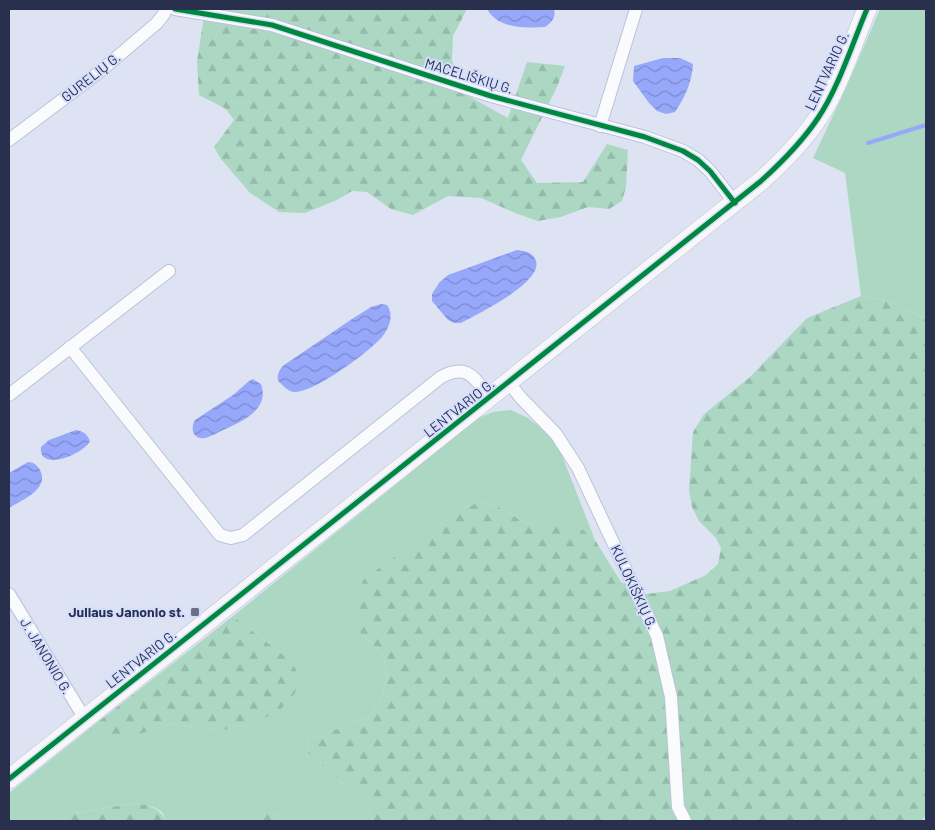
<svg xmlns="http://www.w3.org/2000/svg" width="935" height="830" viewBox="0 0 935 830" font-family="Barlow,sans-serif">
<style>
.grass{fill:#acd8c3}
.forest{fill:url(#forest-firs)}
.water{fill:url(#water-waves)}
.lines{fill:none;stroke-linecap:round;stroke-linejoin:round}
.stream{stroke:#97a8fb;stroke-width:4}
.street-casing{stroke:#bcc2d8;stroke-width:14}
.secondary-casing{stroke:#bcc2d8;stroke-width:20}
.street{stroke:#fafbfd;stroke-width:12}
.secondary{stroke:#f8f6f8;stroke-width:19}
.cycleway-casing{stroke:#d5defc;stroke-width:8}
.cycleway{stroke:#00873e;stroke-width:5}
.poi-dot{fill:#686f87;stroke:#d5defc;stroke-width:2}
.labels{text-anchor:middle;stroke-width:4;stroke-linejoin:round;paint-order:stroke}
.street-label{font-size:14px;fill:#29304d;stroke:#d5defc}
.poi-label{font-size:14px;font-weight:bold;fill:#29304d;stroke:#d5defc;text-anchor:end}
</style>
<defs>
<pattern id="forest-firs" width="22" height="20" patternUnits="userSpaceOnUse" patternTransform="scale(1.25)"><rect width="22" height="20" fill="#acd8c3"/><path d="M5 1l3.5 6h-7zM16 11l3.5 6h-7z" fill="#94baa9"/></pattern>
<pattern id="water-waves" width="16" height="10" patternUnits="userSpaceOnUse" patternTransform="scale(1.25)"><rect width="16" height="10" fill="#97a8fb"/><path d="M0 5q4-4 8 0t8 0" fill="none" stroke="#7b89cd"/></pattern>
</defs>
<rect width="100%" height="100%" fill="#dee3f3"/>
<g class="grass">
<polygon points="880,9 926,9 926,319 886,300 861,296 845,173 813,158 846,88"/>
<polygon points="511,410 528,418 549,434 561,453 595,540 582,529 566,524 527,524 500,508 480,502 462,509 365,579 356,595 361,634 383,654 387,677 381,699 370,717 309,739 307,752 367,804 373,821 293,821 274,813 252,813 242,821 166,821 162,812 154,807 136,803 74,813 54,821 9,821 9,793 89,729 104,738 139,734 169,724 198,727 219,731 292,662 233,616 478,418 493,412"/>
</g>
<g class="forest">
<polygon points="205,9 467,9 453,36 452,60 461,92 508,118 527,62 565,66 557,87 521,160 537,183 583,182 607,144 628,150 626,187 622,201 609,209 588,207 561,217 538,221 515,213 481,198 448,196 413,215 391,209 367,192 352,191 337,200 305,213 279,212 250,193 221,159 214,147 234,120 226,109 199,95 197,62"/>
<polygon points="861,296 886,300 926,319 926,816 921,821 373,821 367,804 307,752 309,739 370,717 381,699 387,677 383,654 361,634 354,614 356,595 364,579 462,509 480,502 500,508 527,524 566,524 582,529 595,540 621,582 646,594 670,591 706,575 718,564 721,548 716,538 699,521 692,507 689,490 693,432 704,414 749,378 807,318"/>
<polygon points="233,616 292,662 299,676 295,693 281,709 256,723 219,731 198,727 169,724 123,740 104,738 89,729"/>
<path d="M 136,803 C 150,806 159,807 166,821 L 54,821 L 74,813 Z"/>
<polygon points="251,813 274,813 293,821 242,821"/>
</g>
<g class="water">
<path d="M 487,9 L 554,9 C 556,18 552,22 545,27 C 525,28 498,29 487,9 Z"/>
<path d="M 663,58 L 680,58 L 693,64 C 692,82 685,97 675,112 L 666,114 L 657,111 L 649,103 L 633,81 L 634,66 Z"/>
<path d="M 517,250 C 524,251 533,252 536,261 C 543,283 477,314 461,323 L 454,323 L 448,320 L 432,301 L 432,294 L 439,283 L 448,275 Z"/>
<path d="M 381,304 L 387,305 C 394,315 390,327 382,337 C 369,352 314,393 294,392 C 287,391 283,385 278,381 C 277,374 279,370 284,365 L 352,319 L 371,307 Z"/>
<path d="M 253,379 L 261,384 C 270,409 243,421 223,430 C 218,432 211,437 205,438 C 193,440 190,428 195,420 L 233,395 L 249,381 Z"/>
<path d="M 76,430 C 83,431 87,434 90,441 C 84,454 38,473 41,447 L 49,440 Z"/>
<path d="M 28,462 C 34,462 37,465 40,470 C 50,489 22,500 9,508 L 9,473 Z"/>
</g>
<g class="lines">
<polyline class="stream" points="868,143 926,125"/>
<defs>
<g id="street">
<polyline points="175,9 272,25 491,96 645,137 683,151 698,160 710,171 735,203"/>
<polyline points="600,126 636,9"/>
<polyline points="9,140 98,73 157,23 164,14 166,9"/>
<path d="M 70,347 L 220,535 L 231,538 L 243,535 L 441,377 C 468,363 474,378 490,397"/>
<polyline points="509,383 521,398 556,434 578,468 657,636 671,697 678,807 685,821"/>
<polyline points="9,395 169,271"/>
<polyline points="9,594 85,719"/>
</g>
<path id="secondary" d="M 9,779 L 761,181 C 782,162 802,142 818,118 C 838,89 853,42 867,9"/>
</defs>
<use href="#street" class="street-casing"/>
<use href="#secondary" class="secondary-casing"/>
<use href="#street" class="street"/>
<use href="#secondary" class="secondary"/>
<defs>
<g id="cycleway">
<polyline points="175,9 272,25 491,96 645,137 683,151 698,160 710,171 735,203"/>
<path d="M 9,779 L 761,181 C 782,162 802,142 818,118 C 838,89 853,42 867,9"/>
</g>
</defs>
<use href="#cycleway" class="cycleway-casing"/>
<use href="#cycleway" class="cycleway"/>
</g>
<rect class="poi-dot" x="190" y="607" width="10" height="10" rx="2.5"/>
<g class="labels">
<g class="street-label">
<text transform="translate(827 71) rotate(-65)" y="5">LENTVARIO G.</text>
<text transform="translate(469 76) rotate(17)" y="5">MACELIŠKIŲ G.</text>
<text transform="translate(91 77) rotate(-38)" y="5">GURELIŲ G.</text>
<text transform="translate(459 408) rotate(-38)" y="5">LENTVARIO G.</text>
<text transform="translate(634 587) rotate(65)" y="5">KULOKIŠKIŲ G.</text>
<text transform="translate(46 656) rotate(59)" y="5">J. JANONIO G.</text>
<text transform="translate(141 659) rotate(-38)" y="5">LENTVARIO G.</text>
</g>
<g class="poi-label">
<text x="185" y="617">Juliaus Janonio st.</text>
</g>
</g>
<rect width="935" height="830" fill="none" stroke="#29304d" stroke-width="20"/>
</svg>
